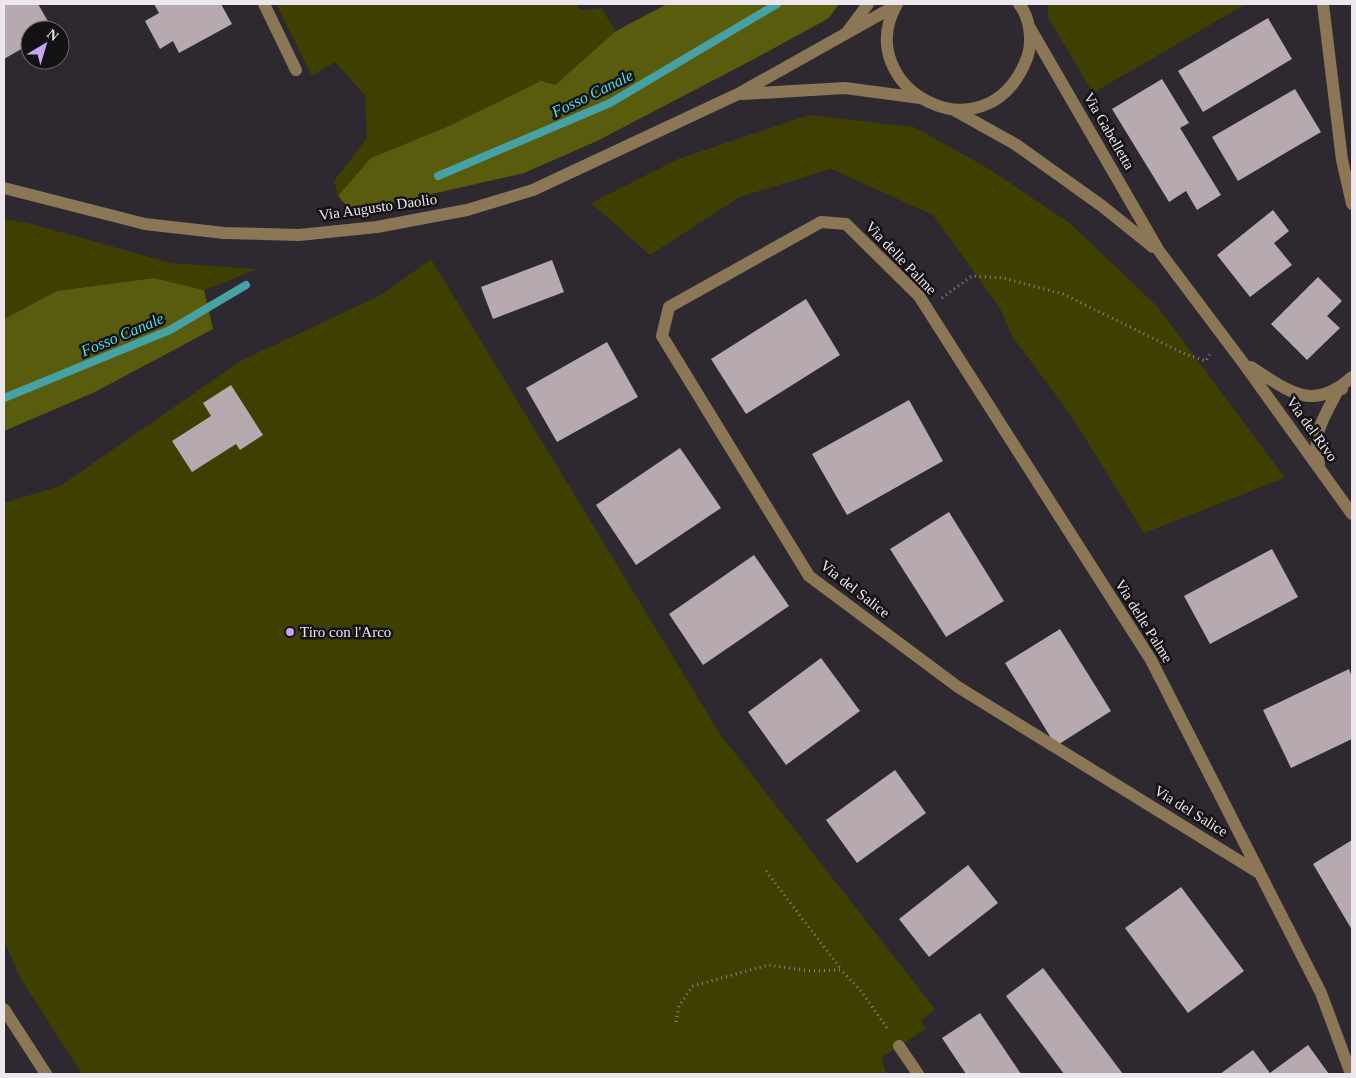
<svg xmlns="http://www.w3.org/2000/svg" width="1356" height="1078" viewBox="0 0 1356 1078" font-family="Georgia,serif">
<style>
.green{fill:#3e3f01}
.forest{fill:#5a5c0d}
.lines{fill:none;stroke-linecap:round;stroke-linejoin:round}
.stream{stroke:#46a2a4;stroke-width:8}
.building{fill:#b6a9af}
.path{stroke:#8a858c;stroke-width:3;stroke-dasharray:1 4;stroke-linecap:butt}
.minor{stroke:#8b7655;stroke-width:12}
.poi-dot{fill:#c6a6f0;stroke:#141215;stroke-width:2}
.labels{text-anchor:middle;stroke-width:5;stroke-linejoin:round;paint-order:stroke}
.street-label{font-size:15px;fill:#ebe7ec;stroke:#141215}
.poi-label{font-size:15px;fill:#ebe7ec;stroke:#141215;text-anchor:start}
.water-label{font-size:16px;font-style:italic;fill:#51dedf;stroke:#141215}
</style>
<rect width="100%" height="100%" fill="#2e2830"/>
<g class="green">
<polygon points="276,4 576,4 580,10 601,8 616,31 555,85 372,158 338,196 334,181 367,138 365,95 335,62 312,76"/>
<polygon points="1048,4 1246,4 1093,93 1048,17"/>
<polygon points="809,115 914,127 991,170 1071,224 1158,307 1285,478 1144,533 1070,414 1012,336 1000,308 933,215 831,169 740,197 650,255 591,203 678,159"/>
<polygon points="4,219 32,224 171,263 257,269 204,290 154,278 57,291 4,319"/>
<polygon points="431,259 720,734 935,1009 921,1021 926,1029 882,1057 886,1074 82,1074 21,979 4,941 4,503 60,486 242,360 381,295"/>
</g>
<g class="forest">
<polygon points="667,4 839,4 829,18 754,59 597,141 524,173 352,212 338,196 371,158 447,127 541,81 555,85 616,31"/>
<polygon points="154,278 204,290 213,329 95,392 4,431 4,319 57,291"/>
</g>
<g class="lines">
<g class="stream">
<polyline points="438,176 610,103 777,4"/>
<polyline points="4,398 170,330 246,285"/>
</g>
</g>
<g class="building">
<polygon points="4,4 38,4 53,30 30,30 30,44 4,59"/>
<polygon points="154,4 221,4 232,24 179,53 173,41 160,49 145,21 159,13"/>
<polygon points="1268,18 1292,59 1203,112 1178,71"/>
<polygon points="1162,79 1189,123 1180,128 1221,195 1197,210 1186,191 1169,202 1112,109"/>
<polygon points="1295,89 1321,132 1238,181 1212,137"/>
<polygon points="1273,210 1289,231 1274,243 1292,265 1250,297 1217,255"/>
<polygon points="552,260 564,292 493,319 481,287"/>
<polygon points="1318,277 1342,301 1327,316 1340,328 1307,360 1271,324"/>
<polygon points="806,299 840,355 746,414 711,359"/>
<polygon points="607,342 638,397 557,442 526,388"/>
<polygon points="231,385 263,435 240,450 236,444 192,472 172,441 211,416 203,403"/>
<polygon points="909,400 943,461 847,515 812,454"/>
<polygon points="680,448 721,508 636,565 596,505"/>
<polygon points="949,512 1004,601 946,637 890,549"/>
<polygon points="1272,549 1298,597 1210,644 1184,596"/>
<polygon points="754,555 789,606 703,665 669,614"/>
<polygon points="1060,629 1111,711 1056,746 1005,663"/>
<polygon points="821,658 860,711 786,765 748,712"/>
<polygon points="1349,669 1352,677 1352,739 1291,768 1263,710"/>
<polygon points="895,770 926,813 857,863 826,820"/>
<polygon points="1352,840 1352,930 1313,864"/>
<polygon points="968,865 998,903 929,957 899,919"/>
<polygon points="1181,887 1244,971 1188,1013 1125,928"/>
<polygon points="1043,968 1123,1074 1064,1074 1006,996"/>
<polygon points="980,1013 1021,1074 966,1074 942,1038"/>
<polygon points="1308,1045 1329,1074 1220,1074 1253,1050 1270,1073"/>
</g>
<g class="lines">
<g class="path">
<polyline points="942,298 972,276 1003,278 1063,294 1185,354 1206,361 1211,352"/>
<polyline points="766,871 841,969"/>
<polyline points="676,1022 679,1006 693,986 768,965 811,971 841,970 862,992 889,1031"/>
</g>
<g class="minor">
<polyline points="264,4 296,70"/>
<path d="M 897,4 C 849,87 986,164 1027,58 C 1033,42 1030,17 1019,4"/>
<polyline points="1323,4 1342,160 1352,204"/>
<polyline points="1030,28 1159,251 1244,364 1352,514"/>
<polyline points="848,31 868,4"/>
<polyline points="743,94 845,88 920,98"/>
<polyline points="954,110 1015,144 1102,206 1153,247"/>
<polyline points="4,188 145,224 224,233 299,235 377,227 467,210 533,190 738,94 895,6 895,4"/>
<path d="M 1251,367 C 1289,391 1312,413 1352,377"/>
<path d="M 1319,463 C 1310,435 1326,414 1338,390 L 1342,389"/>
<polyline points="1259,873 958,687 809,576 662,336 669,307 821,222 846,224 919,296 1151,660 1321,993 1351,1074"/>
<polyline points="4,1009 46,1074"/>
<polyline points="899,1046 918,1074"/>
</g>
</g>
<circle class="poi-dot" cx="290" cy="632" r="5"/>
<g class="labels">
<g class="street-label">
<text transform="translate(1109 131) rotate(60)" y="5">Via Gabelletta</text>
<text transform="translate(378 207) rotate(-8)" y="5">Via Augusto Daolio</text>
<text transform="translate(901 258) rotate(46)" y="5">Via delle Palme</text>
<text transform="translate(1312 429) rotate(54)" y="5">Via del Rivo</text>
<text transform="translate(855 589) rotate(38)" y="5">Via del Salice</text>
<text transform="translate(1144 621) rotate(58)" y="5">Via delle Palme</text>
<text transform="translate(1191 811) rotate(32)" y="5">Via del Salice</text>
</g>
<g class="poi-label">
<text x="300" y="637">Tiro con l'Arco</text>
</g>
<g class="water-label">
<text transform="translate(592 93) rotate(-26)" y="6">Fosso Canale</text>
<text transform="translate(122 334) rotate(-23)" y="6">Fosso Canale</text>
</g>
</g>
<rect width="1356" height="1078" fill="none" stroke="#ebe7ec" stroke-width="10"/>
<g transform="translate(45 45) rotate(38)"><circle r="24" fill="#141215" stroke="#6a676b"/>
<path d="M0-4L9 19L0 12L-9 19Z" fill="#c6a6f0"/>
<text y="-8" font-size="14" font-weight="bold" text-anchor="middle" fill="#ebe7ec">N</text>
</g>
</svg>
